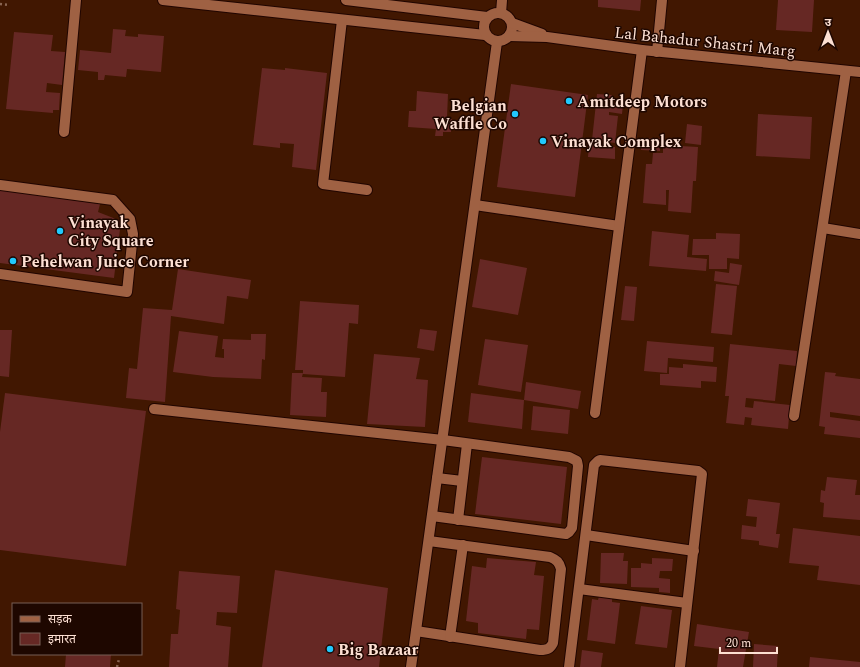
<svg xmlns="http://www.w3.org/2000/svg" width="860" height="667" viewBox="0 0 860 667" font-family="Spectral,'Noto Sans Devanagari',serif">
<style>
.building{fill:#662824}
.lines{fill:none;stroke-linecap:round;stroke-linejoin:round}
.minor-casing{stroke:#200500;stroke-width:12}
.path{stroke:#8a6653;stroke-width:2.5;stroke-dasharray:2 3;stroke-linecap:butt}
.minor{stroke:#9f6143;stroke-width:10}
.poi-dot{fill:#21c9fd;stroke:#1e0700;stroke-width:1.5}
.labels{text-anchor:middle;stroke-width:3;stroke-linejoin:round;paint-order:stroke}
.street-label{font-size:16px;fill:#fde0d3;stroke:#1e0700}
.poi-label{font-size:16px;font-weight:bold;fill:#fde0d3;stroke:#1e0700;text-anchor:start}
</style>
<rect width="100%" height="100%" fill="#411701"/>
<g class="building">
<polygon points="598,0 641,0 640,11 598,7"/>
<polygon points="778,0 814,0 812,32 776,30"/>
<polygon points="113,29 126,30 125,36 138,37 138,34 164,36 161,72 127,69 126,77 105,75 104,80 98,80 98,72 78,70 80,50 111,53"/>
<polygon points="14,32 53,35 51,51 65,52 62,85 47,83 46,92 60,93 59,110 53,110 53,113 6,109"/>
<polygon points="262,68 285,70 285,68 327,73 316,170 292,167 294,144 280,143 280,148 253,145"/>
<polygon points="511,84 588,95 575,197 497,187"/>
<polygon points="417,91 448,94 447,118 452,119 451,132 443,132 443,136 435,136 436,129 408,127 409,111 416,111"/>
<polygon points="597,94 612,95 611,103 623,104 622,114 609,112 609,115 618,116 615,143 592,140"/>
<polygon points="758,114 812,117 810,159 756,156"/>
<polygon points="687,124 702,126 701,145 685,143"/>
<polygon points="641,138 661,138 660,151 641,150"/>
<polygon points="589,145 615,147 615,159 588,157"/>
<polygon points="663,145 698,147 696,181 693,181 691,213 668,211 669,190 666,190 666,205 643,203 646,164 652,164 653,153 663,153"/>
<polygon points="0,190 100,204 98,212 121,221 114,278 0,263"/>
<polygon points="652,231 689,235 687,257 707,259 706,271 649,266"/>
<polygon points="716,233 740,234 739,259 727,258 727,269 709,269 709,255 692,255 693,239 716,239"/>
<polygon points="480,259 527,268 518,315 472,307"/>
<polygon points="730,263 742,265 739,285 714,281 715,271 729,273"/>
<polygon points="178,269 251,280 248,299 227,296 224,324 171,316 165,402 126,398 129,368 137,369 143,308 172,310"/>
<polygon points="716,284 737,286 732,335 711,333"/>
<polygon points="625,286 637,287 634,321 621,320"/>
<polygon points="300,301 359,305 358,324 349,323 345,377 303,374 303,370 295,370"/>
<polygon points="420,329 437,331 434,351 417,348"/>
<polygon points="0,330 12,330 9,377 0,376"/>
<polygon points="179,331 218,336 215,357 224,358 224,349 222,349 223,339 251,340 251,334 266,334 265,360 262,359 261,379 213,377 173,372"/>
<polygon points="485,339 528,345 521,392 478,385"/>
<polygon points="647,341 714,347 713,362 668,358 667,373 644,371"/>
<polygon points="730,344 797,351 796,366 779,364 775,401 746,398 745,407 753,408 754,401 790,405 788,429 751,425 752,418 745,417 744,425 726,423 729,396 725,396"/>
<polygon points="374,354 420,358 416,379 428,380 425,427 367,424"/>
<polygon points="683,364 717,367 716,382 701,381 701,388 660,385 660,374 669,374 669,367 683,368"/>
<polygon points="825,372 836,373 835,376 860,379 860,416 830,412 830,417 860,421 860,438 824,434 825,427 819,426"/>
<polygon points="292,373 303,373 302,377 322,378 321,392 327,392 326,417 290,415"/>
<polygon points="526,382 581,391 578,409 524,400"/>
<polygon points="5,393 146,411 126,566 0,550 0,432"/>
<polygon points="471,393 524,400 522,429 468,422"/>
<polygon points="533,406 570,410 568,434 531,430"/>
<polygon points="482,457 567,467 561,524 475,514"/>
<polygon points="827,477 857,480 855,495 860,495 860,520 823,517 824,503 820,502 821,490 825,491"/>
<polygon points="748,499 780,503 776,534 780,534 778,548 759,545 759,541 741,539 742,525 756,527 757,517 746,516"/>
<polygon points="793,528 860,536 860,585 817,580 819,566 789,563"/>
<polygon points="601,553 624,553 623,561 628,561 627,584 600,583"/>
<polygon points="487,558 536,562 534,575 544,576 539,630 527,629 526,639 478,633 478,623 466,621 472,566 486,568"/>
<polygon points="652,558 673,559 672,571 660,571 659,578 670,579 670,593 659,592 659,588 631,587 631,568 641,568 641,563 652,564"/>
<polygon points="275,570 388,588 379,667 262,667"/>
<polygon points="179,571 240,576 237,613 217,612 216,625 231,627 228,667 169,667 171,634 178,634 180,610 176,609"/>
<polygon points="599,596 612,597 612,602 620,603 615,644 587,640 592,599 598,600"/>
<polygon points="641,606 672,610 667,648 635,644"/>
<polygon points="697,624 749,632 743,667 717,667 719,649 694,646"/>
<polygon points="754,644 778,646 777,667 753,667"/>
<polygon points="582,650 603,653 601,667 580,667"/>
<polygon points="66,654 111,654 110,667 65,667"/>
<polygon points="810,657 860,662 860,667 809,667"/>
</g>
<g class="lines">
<defs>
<g id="minor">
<polyline points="163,0 485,35"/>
<polyline points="346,0 487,17"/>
<circle cx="498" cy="27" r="14"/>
<polyline points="501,13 502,0"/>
<polyline points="342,20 323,184 367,190"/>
<polyline points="512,23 542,34"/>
<polyline points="509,36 547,37 642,50 860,72"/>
<polyline points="657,52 662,0"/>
<polyline points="64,132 76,0"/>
<polyline points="0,185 113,200 130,219 133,234 127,292 0,274"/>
<polyline points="475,205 619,226"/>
<polyline points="823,228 860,234"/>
<polyline points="154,409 443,440 569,457 577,461 578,466 572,528 569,532 566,534 432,516"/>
<polyline points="595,413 642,50"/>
<polyline points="794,416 846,71"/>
<polyline points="437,478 462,481"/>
<polyline points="458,520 467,444"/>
<polyline points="586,535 694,551"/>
<polyline points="579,589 687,603"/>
<path d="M 416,631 L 540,650 C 547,650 550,649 553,643 L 561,569 C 559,562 557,560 550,557 L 429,541"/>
<polyline points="450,637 463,545"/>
<polyline points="411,667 497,42"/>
<polyline points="569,667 594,465 598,461 600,460 698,471 702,474 680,667"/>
</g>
</defs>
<use href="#minor" class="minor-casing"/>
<g class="path">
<polyline points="0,4 9,5"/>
<polyline points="117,667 119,659"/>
</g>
<use href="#minor" class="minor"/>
</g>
<g class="poi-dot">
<circle cx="569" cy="101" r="4"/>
<circle cx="515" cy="114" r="4"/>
<circle cx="543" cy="141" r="4"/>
<circle cx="60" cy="231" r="4"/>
<circle cx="13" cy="261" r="4"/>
<circle cx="330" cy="649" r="4"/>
</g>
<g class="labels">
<g class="street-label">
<text transform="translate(705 41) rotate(6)" y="6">Lal Bahadur Shastri Marg</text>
</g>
<g class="poi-label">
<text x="577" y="107">Amitdeep Motors</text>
<text x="507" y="111" text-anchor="end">Belgian<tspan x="507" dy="18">Waffle Co</tspan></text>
<text x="551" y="147">Vinayak Complex</text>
<text x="68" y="228">Vinayak<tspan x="68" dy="18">City Square</tspan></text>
<text x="21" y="267">Pehelwan Juice Corner</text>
<text x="338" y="655">Big Bazaar</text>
</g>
</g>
<rect x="12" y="603" width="130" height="52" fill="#1e0700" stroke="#775e54"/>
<rect x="20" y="616" width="20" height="6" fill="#9f6143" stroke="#775e54"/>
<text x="48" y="623" font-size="12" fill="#fde0d3">सड़क</text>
<rect x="20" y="633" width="20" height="12" fill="#662824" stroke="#775e54"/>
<text x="48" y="643" font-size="12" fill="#fde0d3">इमारत</text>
<g transform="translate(828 32)" stroke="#1e0700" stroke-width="3" paint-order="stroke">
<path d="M0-3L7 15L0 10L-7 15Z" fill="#fde0d3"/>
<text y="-6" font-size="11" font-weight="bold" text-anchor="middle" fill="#fde0d3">उ</text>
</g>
<path d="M720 647v6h57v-6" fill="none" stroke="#fde0d3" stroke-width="2"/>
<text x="726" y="647" font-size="12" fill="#fde0d3" stroke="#1e0700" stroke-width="3" paint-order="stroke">20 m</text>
</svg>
